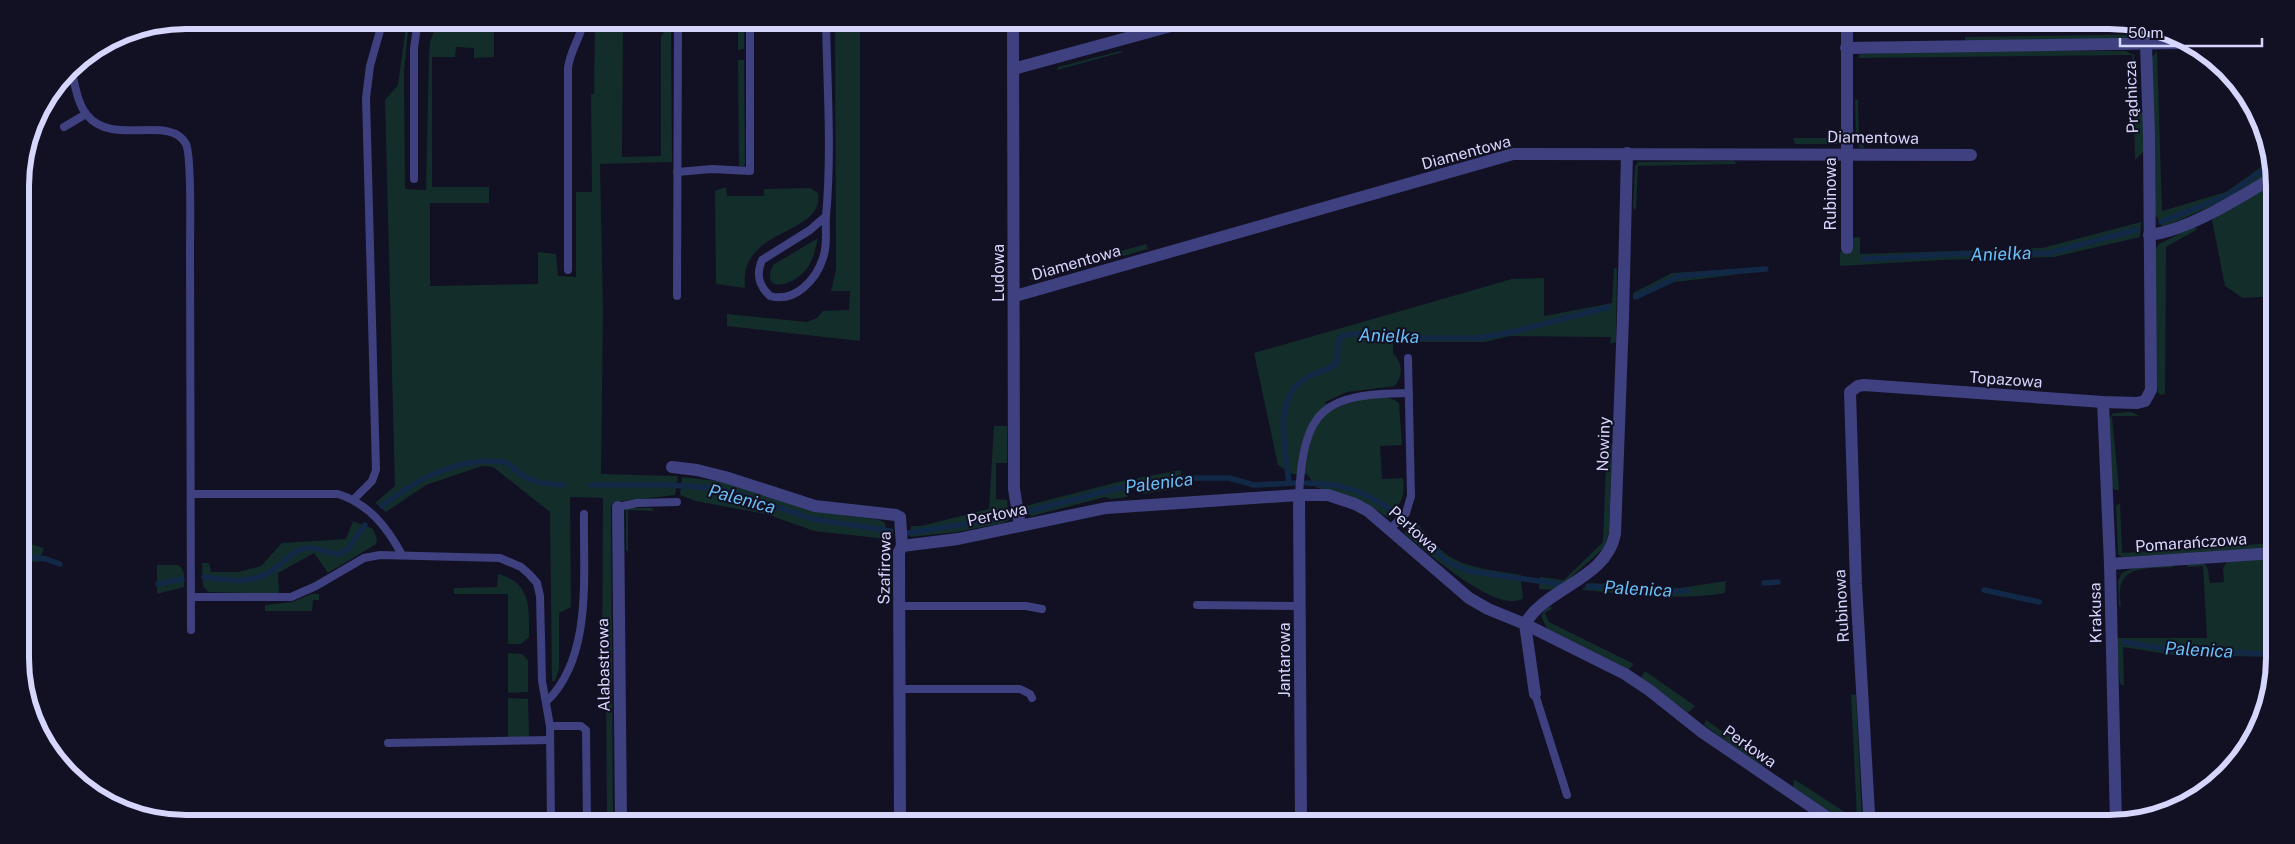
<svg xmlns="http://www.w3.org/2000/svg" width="2295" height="844" viewBox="0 0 2295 844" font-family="'Public Sans',sans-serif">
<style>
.green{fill:#132d2a}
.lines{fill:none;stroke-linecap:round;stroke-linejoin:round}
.stream{stroke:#112946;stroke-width:5.5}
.lane{stroke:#3e407f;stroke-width:8}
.street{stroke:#3e407f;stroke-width:12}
.labels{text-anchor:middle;stroke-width:4;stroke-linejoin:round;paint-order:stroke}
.street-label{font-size:16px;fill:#d6d5fc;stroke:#121023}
.water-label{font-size:18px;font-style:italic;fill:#69bef6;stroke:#121023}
.rim{fill:none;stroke:#d6d5fc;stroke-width:6}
</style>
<rect width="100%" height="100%" fill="#121023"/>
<g class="green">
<polygon points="407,20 409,20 404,72 405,189 426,190 429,55 430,42 438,20 494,20 494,57 474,58 474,48 456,47 455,57 432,57 432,187 489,187 489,203 430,203 430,286 538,284 538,252 556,254 558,276 576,277 576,192 592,192 591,94 594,94 595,20 623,20 622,157 661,156 661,37 663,33 671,30 672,162 600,164 603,311 601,474 678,476 675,495 614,502 611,506 613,824 607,824 606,682 602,682 603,498 570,497 571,607 559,613 559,669 555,681 552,681 550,512 493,467 482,466 426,485 386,512 375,503 395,486 385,100 398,85"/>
<polygon points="693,20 744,20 744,49 738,50 738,23 693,23"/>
<polygon points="835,20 860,20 860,341 727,326 727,314 807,322 817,318 823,311 849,310 850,291 831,291 836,269"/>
<polygon points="2168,34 2147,39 1965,42 1965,37"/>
<polygon points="1120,51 1123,52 1057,70 1058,67"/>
<polygon points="1977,51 2125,51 2134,55 2135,81 2133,82 2132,55 1858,58 1859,54"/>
<polygon points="2157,51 2162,211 2226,192 2272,159 2274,170 2228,199 2163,227 2154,213 2152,58"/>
<polygon points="738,60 744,60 745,163 744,166 739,166"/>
<polygon points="1858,99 1859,141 1865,148 1861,148 1856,141 1855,100"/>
<polygon points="2134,107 2144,114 2144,151 2135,160"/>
<polygon points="1838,134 1843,136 1842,142 1837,144 1795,144 1793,138 1837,138"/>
<polygon points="1472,153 1472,158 1427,170 1424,166"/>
<polygon points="1734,161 1737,164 1638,166 1636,210 1633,208 1635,166 1638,162"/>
<polygon points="2274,183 2274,296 2243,298 2225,286 2212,220 2218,215"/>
<path d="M 726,187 L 727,196 L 764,196 L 764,189 L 810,188 L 818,193 C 825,237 738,226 745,288 L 716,284 L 715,191 Z"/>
<polygon points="21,212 23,212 31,544 44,548 39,562 22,561"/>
<polygon points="2141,222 2140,237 2054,257 1941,260 1840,266 1840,252 1851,250 1851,238 1860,237 1860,254 2042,248"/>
<polygon points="2193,227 2198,229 2166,247 2165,394 2161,395 2158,393 2154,360 2154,251 2159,244"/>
<path d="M 818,238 C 815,250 813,262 805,271 C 792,286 760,294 773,265 Z"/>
<polygon points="1146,244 1148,249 1109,260 1103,256"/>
<polygon points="1091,260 1089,265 1032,280 1029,278"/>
<path d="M 1614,268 L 1617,269 L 1616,342 L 1610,344 L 1611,337 L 1510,336 L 1485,342 L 1393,342 L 1393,354 C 1403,362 1403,376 1395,386 L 1347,392 L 1325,402 L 1331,410 C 1349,403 1382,389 1399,403 L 1402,445 L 1380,446 L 1382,479 L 1403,478 C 1405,499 1401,503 1388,518 C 1361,498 1349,495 1317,488 L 1307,474 L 1292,474 L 1278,465 L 1254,353 L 1512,279 L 1544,278 L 1544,316 L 1612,303 Z"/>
<polygon points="1734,269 1734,275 1675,282 1633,300 1633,293 1672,273"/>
<polygon points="2131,412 2139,416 2112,416 2119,490 2115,490 2112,487 2109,420 2113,413"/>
<polygon points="994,426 1007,426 1007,463 996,463 996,499 1007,500 1009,520 1003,523 957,532 910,537 911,526 921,526 989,509"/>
<polygon points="1607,437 1612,446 1609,532 1604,548 1560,587 1554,590 1539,589 1540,577 1564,580 1603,542"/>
<polygon points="1181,470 1181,488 1143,494 1137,478"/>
<polygon points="682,477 718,481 843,515 880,520 885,523 887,539 814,531 766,514 695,501 680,495"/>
<polygon points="1126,480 1129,490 1127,497 1111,499 1105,497 1032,516 1027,514 1025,506"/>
<polygon points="2120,503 2122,553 2275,543 2275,548 2122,557 2118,554 2116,506"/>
<polygon points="630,508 652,508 654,511 628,510 628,551 626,550 626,509"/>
<polygon points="353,521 373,529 377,539 376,544 328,573 314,553 278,573 279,594 208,592 203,586 202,563 209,563 211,572 238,572 261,566 282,543 346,539"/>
<path d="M 1416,522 C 1426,534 1438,550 1452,558 C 1472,569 1499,571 1521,575 C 1520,584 1523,589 1523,598 C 1498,616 1425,550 1404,533 Z"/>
<path d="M 2275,557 L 2275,657 L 2173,655 L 2123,647 L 2124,686 L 2120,684 L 2116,638 L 2207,638 L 2203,566 L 2187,567 L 2188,564 L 2203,563 C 2210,568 2208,575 2210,583 L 2224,582 L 2223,568 L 2228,560 Z"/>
<path d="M 157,565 L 178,565 C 186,570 184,579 184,587 L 157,594 Z"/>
<path d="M 2171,565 L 2174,567 C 2158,569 2128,564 2121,584 C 2119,590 2120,600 2121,607 L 2119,606 L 2118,581 L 2122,573 L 2136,567 Z"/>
<path d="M 498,574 C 532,583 529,609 529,637 L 521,644 L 508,644 L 508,594 L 454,594 L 454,588 L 497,587 Z"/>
<path d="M 1726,581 L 1725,593 C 1679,601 1630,594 1582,590 L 1590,583 L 1680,588 Z"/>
<polygon points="311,594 319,594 319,600 313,600 312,611 265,611 265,605 292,602"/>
<polygon points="1551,607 1553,608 1545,613 1549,622 1634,664 1628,670 1551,631 1546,627 1541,615 1547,608"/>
<polygon points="508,653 522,654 528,660 528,692 508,693"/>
<polygon points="1645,671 1695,706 1688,713 1640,679"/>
<polygon points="1851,694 1856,695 1862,818 1859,824 1845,822 1793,787 1794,779 1857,820"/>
<polygon points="508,698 528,699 529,737 508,737"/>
<polygon points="1706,720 1768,763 1762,766 1704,725"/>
</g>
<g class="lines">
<g class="stream">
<polyline points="2161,222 2228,195 2273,163"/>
<polyline points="1864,259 1956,254 2049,253 2136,230"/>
<polyline points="1636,297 1679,276 1766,269"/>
<path d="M 1289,483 C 1286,449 1271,399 1306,378 C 1317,371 1328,372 1337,363 L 1338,341 L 1343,335 L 1369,333 L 1392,338 L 1477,338 L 1508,333 L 1609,307"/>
<path d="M 1306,483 C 1345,484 1362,490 1394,512"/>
<polyline points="591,485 670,485 713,488 735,493 813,519 891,531"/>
<path d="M 382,506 C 413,482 445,464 484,461 C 492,461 500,460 507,463 C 512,466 515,470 519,473 C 533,483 547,484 563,485"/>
<polyline points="1026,512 1114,489 1184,478 1229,478 1254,485 1295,483"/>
<polyline points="1406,524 1448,562 1469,571 1559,584"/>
<polyline points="908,533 1009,517"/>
<polyline points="22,556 46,559 60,564"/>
<path d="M 204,577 C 230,581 255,585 277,567 C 284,562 293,551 302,549 C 314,545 327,553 339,554 L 347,550 L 365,525"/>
<polyline points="1764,583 1778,582"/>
<polyline points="158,584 182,579"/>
<polyline points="1588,586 1656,591 1688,591"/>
<polyline points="1984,590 2039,602"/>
<polyline points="2124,642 2171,650 2275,654"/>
</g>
<g class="lane">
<path d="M 71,69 C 75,84 77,103 87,115 C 112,147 170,114 186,144 C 192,157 190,231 190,249 C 190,376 191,503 191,630"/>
<polyline points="64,127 86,114"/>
<polyline points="677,172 712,169 750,171 750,20"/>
<polyline points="414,179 414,48 418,20"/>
<path d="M 826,216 L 810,230 L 762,260 C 756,274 758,285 770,296 C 795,303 816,280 823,258 C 828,244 825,230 826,216 C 832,151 827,85 826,20"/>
<path d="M 568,270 L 568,68 C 570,50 581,37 584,20"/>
<polyline points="677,296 678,20"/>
<path d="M 191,494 L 338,494 C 369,504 387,527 402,555"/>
<path d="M 1299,495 C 1304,408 1323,394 1409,393"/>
<polyline points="354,499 372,481 376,470 366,98 370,66 383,20"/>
<polyline points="618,507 637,503 677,502"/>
<polyline points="1390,529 1406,513 1411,496 1408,358"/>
<polyline points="191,597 291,597 316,586 364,558 380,555 500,558 521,567 529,574 537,583 540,596 542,681 550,726 551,824"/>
<polyline points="1197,605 1300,606"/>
<polyline points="899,606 1026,606 1042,609"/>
<polyline points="900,689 1020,689 1030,694 1032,698"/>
<polyline points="1535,694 1567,795"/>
<path d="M 547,701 C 593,656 583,574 584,514"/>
<polyline points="550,726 581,726 586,730 587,824"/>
<polyline points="388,743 550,740"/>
</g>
<g class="street">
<polyline points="1013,20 1014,489 1020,526"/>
<polyline points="1847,20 1847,248"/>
<polyline points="1846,48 2184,43"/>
<polyline points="1013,69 1193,20"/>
<path d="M 2149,235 C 2188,231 2240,197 2274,177"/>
<polyline points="1015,296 1513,154 1971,155"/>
<polyline points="2103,402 2110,564 2116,824"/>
<polyline points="672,467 697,470 725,477 815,506 896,515 900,517 902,546 899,552 900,824"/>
<polyline points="1299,495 1301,824"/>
<polyline points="618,507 621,824"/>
<polyline points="902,546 958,539 1106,508 1299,495 1328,495 1355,504 1368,511 1469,598 1488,609 1525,624 1625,674 1649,690 1702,732 1837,824"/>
<polyline points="2110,564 2275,553"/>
<path d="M 1535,694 L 1525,624 C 1546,587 1606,580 1615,534 L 1623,318 L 1627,153"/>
<polyline points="1868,824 1869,813 1856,584 1850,392 1858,386 1864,385 2103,402 2137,403 2145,401 2151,390 2149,135 2146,44"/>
</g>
</g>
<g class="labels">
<g class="street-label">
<text transform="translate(2131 97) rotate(-92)" y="6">Prądnicza</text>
<text transform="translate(1873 137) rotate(1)" y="6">Diamentowa</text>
<text transform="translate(1466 152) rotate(-15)" y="6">Diamentowa</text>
<text transform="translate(1830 194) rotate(-90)" y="6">Rubinowa</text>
<text transform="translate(1076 262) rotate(-16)" y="6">Diamentowa</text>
<text transform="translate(998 273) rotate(-90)" y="6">Ludowa</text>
<text transform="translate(2006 379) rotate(4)" y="6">Topazowa</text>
<text transform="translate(1603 444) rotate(-88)" y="6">Nowiny</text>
<text transform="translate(997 514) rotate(-12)" y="6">Perłowa</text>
<text transform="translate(1414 529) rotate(42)" y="6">Perłowa</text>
<text transform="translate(2191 542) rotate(-4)" y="6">Pomarańczowa</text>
<text transform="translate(884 568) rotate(-89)" y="6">Szafirowa</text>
<text transform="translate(1841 606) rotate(-93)" y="6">Rubinowa</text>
<text transform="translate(2095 613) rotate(-91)" y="6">Krakusa</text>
<text transform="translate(1284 660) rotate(-90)" y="6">Jantarowa</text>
<text transform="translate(603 665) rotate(-91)" y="6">Alabastrowa</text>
<text transform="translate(1750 746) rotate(35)" y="6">Perłowa</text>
</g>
<g class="water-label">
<text transform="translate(2001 254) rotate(-2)" y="6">Anielka</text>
<text transform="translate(1389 336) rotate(2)" y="6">Anielka</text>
<text transform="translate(1159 483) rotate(-7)" y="6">Palenica</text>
<text transform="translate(742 499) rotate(15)" y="6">Palenica</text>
<text transform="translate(1638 589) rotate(3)" y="6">Palenica</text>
<text transform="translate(2199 650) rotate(3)" y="6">Palenica</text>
</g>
</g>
<path d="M0 0H2295V844H0ZM186 29H2109A157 157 0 0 1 2266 186V658A157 157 0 0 1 2109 815H186A157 157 0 0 1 29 658V186A157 157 0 0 1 186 29Z" fill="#121023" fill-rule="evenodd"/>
<path class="rim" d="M186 29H2109A157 157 0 0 1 2266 186V658A157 157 0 0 1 2109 815H186A157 157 0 0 1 29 658V186A157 157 0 0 1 186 29Z"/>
<path d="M2120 38v8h142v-8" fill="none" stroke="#d6d5fc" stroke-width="2.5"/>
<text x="2128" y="38" font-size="15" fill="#d6d5fc" stroke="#121023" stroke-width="4" paint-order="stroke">50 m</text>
</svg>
